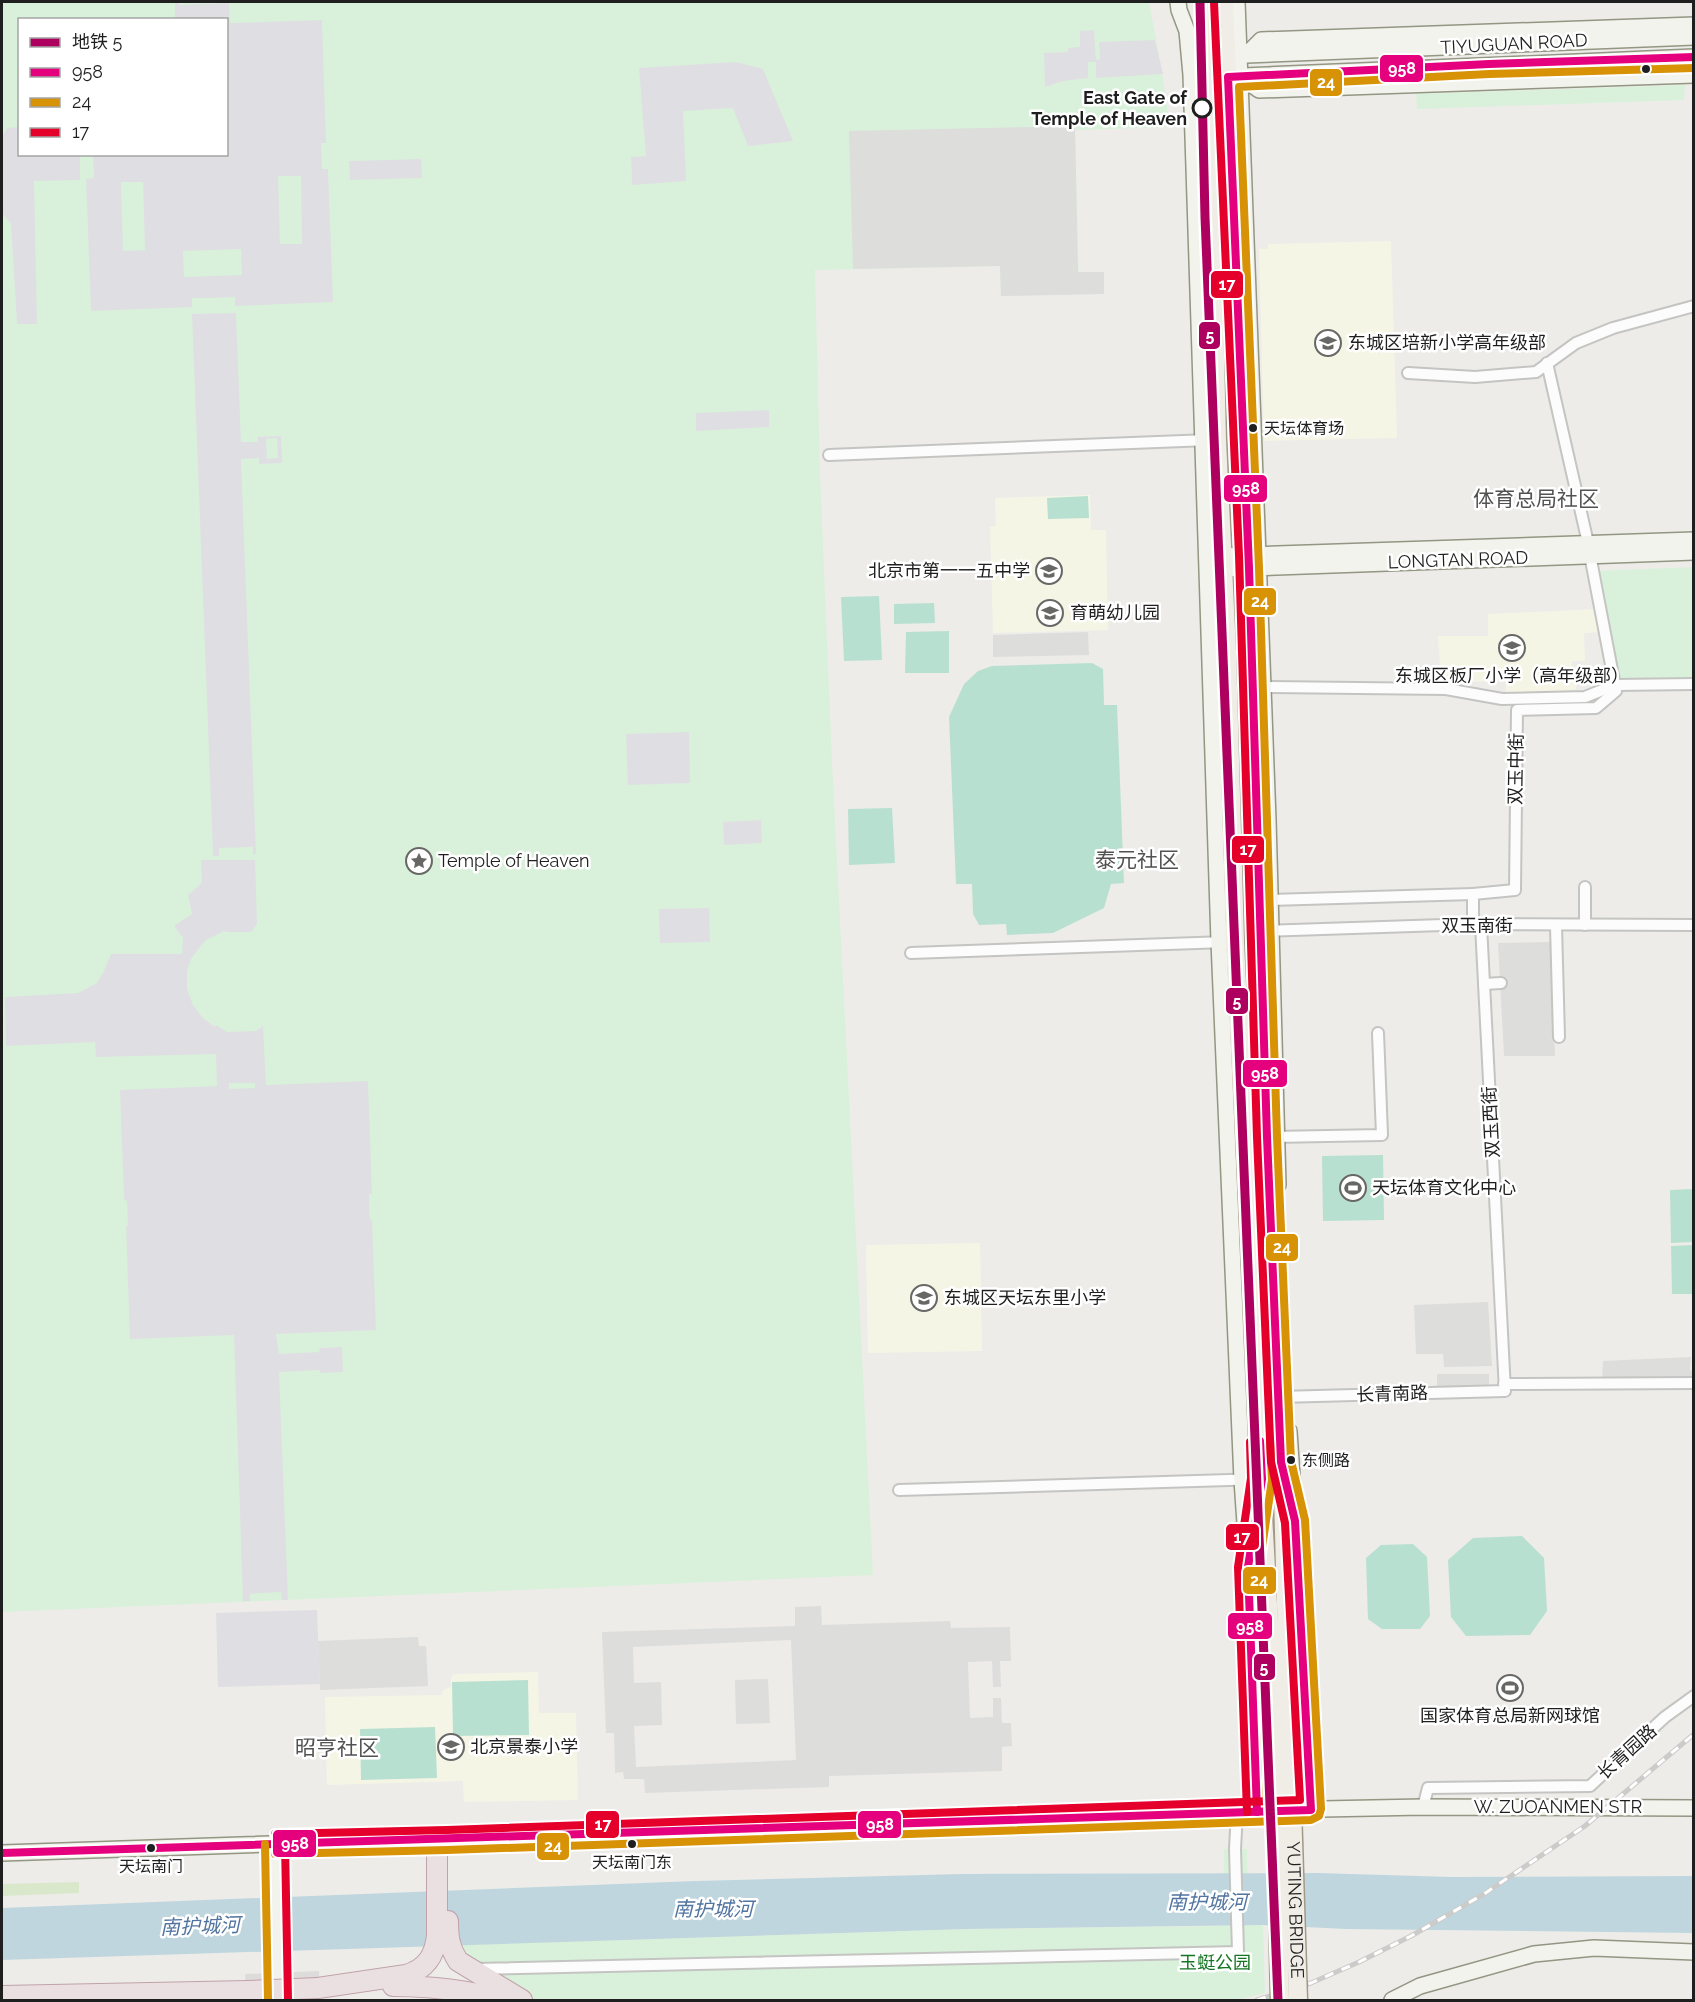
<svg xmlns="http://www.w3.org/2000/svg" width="1695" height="2002" viewBox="0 0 1695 2002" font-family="Raleway,'Noto Sans SC',sans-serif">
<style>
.education{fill:#f5f5e6}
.grass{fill:#d9e8cb}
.park{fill:#d9f1da;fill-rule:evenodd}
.pitch{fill:#b8e0d1}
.parking{fill:#dddddc;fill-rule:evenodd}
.plaza{fill:#dfdfe3;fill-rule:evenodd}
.water{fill:#bfd6de}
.pier{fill:#dddcdb}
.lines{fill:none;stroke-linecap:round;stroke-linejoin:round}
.street-casing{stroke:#c4c4c2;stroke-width:14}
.secondary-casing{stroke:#939682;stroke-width:18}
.primary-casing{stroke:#a29a87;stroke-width:21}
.highway-casing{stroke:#c0a2aa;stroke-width:22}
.street{stroke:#fcfcfc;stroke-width:10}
.secondary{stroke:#f2f3ec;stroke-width:15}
.primary{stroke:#f0ece6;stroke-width:18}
.highway{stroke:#eae0e1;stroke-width:20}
.rail-casing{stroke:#cbcbca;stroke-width:5}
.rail{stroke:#fff;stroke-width:3;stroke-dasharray:9;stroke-linecap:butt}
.primary-bridge-casing{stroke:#a29a87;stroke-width:21;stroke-linecap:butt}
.highway-bridge-casing{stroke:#c0a2aa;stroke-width:22;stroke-linecap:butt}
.primary-bridge{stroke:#f0ece6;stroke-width:18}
.highway-bridge{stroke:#eae0e1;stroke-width:20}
.bus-1-casing{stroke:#fff;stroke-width:12}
.bus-2-casing{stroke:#fff;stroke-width:12}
.bus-3-casing{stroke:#fff;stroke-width:12}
.bus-1{stroke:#e5007d;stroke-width:8}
.bus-2{stroke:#d79205;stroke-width:8}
.bus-3{stroke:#e4002b;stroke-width:8}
.metro-1-casing{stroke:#fff;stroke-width:14}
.metro-1{stroke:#ae005f;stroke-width:9}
.bus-dot{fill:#1f1f1f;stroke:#fff;stroke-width:2}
.stop-dot{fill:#fff;stroke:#1f1f1f;stroke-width:3}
.labels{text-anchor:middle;stroke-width:5;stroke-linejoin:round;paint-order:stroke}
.bus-label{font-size:16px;fill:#1f1f1f;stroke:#fff;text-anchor:start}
.street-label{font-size:18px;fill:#1f1f1f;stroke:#fff}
.stop-label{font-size:18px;font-weight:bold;fill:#1f1f1f;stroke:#fff;text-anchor:end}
.poi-label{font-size:18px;fill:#1f1f1f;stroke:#fff;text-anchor:start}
.park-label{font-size:18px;fill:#167523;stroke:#fff}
.water-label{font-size:20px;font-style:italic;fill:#5174a0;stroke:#fff}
.quarter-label{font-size:21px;fill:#525252;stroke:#fff}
.line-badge{stroke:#fff;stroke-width:2}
.badge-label{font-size:16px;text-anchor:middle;font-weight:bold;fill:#fff}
</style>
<rect width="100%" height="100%" fill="#edece9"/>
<g class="education">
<polygon points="1391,241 1397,438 1264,441 1259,249 1268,249 1268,244"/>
<polygon points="1090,495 1091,530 1106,530 1108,630 993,633 990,527 996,526 995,498"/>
<polygon points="1599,609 1599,632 1584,633 1585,661 1572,661 1571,677 1576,678 1576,695 1506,695 1506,681 1441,682 1438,636 1488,636 1488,614"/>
<polygon points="980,1243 982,1351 868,1353 866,1245"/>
<polygon points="538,1672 539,1713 576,1713 578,1800 464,1802 463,1781 327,1785 325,1697 442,1695 443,1690 451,1687 451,1677 454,1674"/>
</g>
<polygon class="grass" points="79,1882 79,1893 2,1896 2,1884"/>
<g class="park">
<path d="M 2,2 L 1149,2 L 1162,72 L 1170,127 L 1075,130 L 1079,294 L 1001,296 L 1000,266 L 815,270 L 820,474 L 832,762 L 873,1575 L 2,1612 ZM 20,20 L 226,20 L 226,154 L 20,154 Z"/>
<polygon points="1685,85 1684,100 1417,109 1416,94"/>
<polygon points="1693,567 1693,682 1625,682 1618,679 1598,571"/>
<polygon points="1224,1849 1247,1849 1249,1925 1263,1925 1265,1993 1236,2000 535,2000 483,1974 457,1945 967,1929 1223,1926"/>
</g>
<g class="pitch">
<polygon points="1088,496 1089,518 1048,519 1047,498"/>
<polygon points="879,596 882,660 844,661 841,597"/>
<polygon points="934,603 935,623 894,624 894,604"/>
<polygon points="949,631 949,673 905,673 906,632"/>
<polygon points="1092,663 1103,669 1104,705 1117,705 1124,883 1111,884 1104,908 1053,933 1007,935 1006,924 979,925 973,914 972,884 956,884 949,717 964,684 978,671 992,666"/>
<polygon points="892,808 895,863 849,865 848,809"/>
<polygon points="1383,1155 1384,1220 1323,1221 1322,1156"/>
<polygon points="1693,1189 1693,1242 1671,1243 1670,1190"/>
<polygon points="1693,1245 1693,1294 1672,1294 1671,1246"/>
<polygon points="1522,1536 1544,1558 1547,1611 1530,1635 1466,1636 1451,1617 1448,1560 1473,1538"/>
<polygon points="1413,1544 1427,1557 1430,1616 1420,1629 1382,1629 1368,1619 1366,1558 1381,1545"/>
<polygon points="528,1680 529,1735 453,1736 452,1682"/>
<polygon points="435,1727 437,1778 361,1780 360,1729"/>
</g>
<g class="parking">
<polygon points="1075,126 1078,272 1104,272 1104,294 1001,296 1000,266 853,269 849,131"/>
<polygon points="1088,632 1089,655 993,657 993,635"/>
<polygon points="1551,942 1555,1056 1504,1056 1498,943"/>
<polygon points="1488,1302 1492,1366 1444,1367 1443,1354 1416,1354 1414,1305"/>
<polygon points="1691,1357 1690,1370 1693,1371 1693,1382 1602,1381 1603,1361"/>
<rect x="1437" y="1374" width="52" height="13"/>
<path d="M 821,1606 L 822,1625 L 950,1621 L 951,1628 L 1010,1627 L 1011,1661 L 1000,1661 L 1001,1687 L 993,1687 L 992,1661 L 968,1662 L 970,1718 L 993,1717 L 993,1698 L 1001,1698 L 1002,1723 L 1011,1723 L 1012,1746 L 1002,1747 L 1002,1771 L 829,1776 L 829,1787 L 645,1793 L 644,1779 L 624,1779 L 623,1772 L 615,1773 L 614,1733 L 606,1733 L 602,1632 L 795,1626 L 795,1607 ZM 791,1640 L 796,1760 L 636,1767 L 634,1726 L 662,1725 L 661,1682 L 634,1683 L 633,1647 Z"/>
<polygon points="418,1637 419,1646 426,1646 428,1686 320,1690 318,1641"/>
<polygon points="768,1679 770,1723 736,1724 735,1680"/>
</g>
<g class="plaza">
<path d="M 175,3 L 179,3 L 179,5 L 229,3 L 230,23 L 322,20 L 326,143 L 321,143 L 322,169 L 328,169 L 333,302 L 235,306 L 235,297 L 211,298 L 192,298 L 192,307 L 91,311 L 86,179 L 94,178 L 93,155 L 226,154 L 226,20 L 175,19 ZM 301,176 L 302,244 L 280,244 L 278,176 ZM 121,182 L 143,182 L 145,250 L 123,251 ZM 241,249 L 242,275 L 184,277 L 183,251 Z"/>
<polygon points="1094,30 1096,60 1100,59 1099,42 1155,40 1163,74 1096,78 1096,62 1088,62 1088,78 1063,81 1045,87 1044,53 1068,52 1068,48 1080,47 1080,31"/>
<polygon points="736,62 763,69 793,141 748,146 733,108 683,111 686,181 632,185 631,157 646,156 639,68"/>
<polygon points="19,127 20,154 80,155 80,180 34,181 37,324 17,324 11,224 2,213 2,137 7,128"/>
<polygon points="421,159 422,178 350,180 349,161"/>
<path d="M 236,313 L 241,442 L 258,442 L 258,437 L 281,436 L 282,463 L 259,464 L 259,458 L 241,459 L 256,854 L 253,854 L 253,847 L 219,848 L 219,856 L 213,856 L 192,314 ZM 277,438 L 278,458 L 267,459 L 266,439 Z"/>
<polygon points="769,410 769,427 696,431 696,413"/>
<polygon points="689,732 690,783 628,785 626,734"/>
<polygon points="761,820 762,843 724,845 723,822"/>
<path d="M 201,860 L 255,860 L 257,924 L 251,932 L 227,932 L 224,931 L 206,940 L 199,948 L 191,959 L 187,971 L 187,989 L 193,1005 L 203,1018 L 215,1027 L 216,1025 L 227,1032 L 256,1031 L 263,1026 L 266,1085 L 368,1081 L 372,1194 L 369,1194 L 369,1207 L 370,1219 L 372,1220 L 376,1330 L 276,1334 L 279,1354 L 319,1352 L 320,1348 L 342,1347 L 343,1372 L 320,1373 L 320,1370 L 279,1372 L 288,1600 L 282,1600 L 281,1592 L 260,1593 L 250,1594 L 250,1601 L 243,1601 L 234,1335 L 130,1339 L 126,1226 L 128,1226 L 127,1201 L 124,1200 L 120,1090 L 217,1086 L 216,1054 L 96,1057 L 95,1042 L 6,1046 L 5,997 L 78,993 L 97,983 L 103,973 L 111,954 L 182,954 L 183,938 L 174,926 L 192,914 L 188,895 L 202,883 ZM 229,1083 L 255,1083 L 255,1088 L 229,1089 Z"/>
<polygon points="709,908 710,942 660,943 659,909"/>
<polygon points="317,1610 320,1684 218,1687 216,1613"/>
</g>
<polygon class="water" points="1317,1873 1451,1877 1694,1876 1693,1933 1346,1929 1263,1925 967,1929 2,1960 2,1908 696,1881 962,1874"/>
<polygon class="pier" points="319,1971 320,2000 246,2000 245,1974"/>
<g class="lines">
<defs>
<g id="street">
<polyline points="1547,363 1588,543"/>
<polyline points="1408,373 1475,377 1536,372 1576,343 1613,328 1694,306"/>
<polyline points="829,455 1209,440"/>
<polyline points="1259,687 1446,689 1502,699 1585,697 1615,685 1694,684"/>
<polyline points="1585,887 1585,925"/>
<polyline points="1266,900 1473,894"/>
<polyline points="1473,924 1473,894 1515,890 1517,710 1596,708 1616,691 1590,555"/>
<polyline points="1556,926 1559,1037"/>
<polyline points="1264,931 1473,924 1694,925"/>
<polyline points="911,953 1226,942"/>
<polyline points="1484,984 1501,983"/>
<polyline points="1272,1137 1382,1135 1378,1033"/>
<polyline points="1504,1384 1694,1383"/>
<polyline points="1279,1397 1505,1391 1481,925"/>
<polyline points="899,1490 1262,1479"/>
<polyline points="1423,1807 1428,1788 1590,1786 1665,1717 1694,1696"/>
<polyline points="475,1969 1238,1952 1235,1849 1237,1812"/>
</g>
<g id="secondary">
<polyline points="1178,2 1179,10 1187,31 1191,75 1219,942 1242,1480 1248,1567"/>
<polyline points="1237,2 1268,819 1278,1185"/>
<polyline points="1242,54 1251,50 1261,40 1694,25"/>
<polyline points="1196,57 1694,37"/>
<polyline points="1240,76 1259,90 1694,75"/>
<polyline points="1196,78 1694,57"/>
<polyline points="1222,556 1694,540"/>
<polyline points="1223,569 1694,552"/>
<polyline points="1289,1431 1295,1521"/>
<polyline points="1293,1513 1311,1810"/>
<polyline points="1250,1557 1248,1567 1257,1812"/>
<polyline points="275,1844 278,2000"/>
<polyline points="2,1853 1322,1809 1423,1807 1694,1808"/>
<polyline points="1392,2000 1420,1986 1534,1954 1594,1948 1694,1952"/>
</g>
<g id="primary">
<polyline points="1204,2 1209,103 1217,440 1227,651 1235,942 1256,1389 1274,1713"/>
<polyline points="1224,2 1249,568 1267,1137 1281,1423 1289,1712"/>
</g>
<g id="highway">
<path d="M 448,1921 C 448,1936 449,1947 458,1961 L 522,2000"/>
<path d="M 393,1986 C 430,1986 466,1990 503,2000"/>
<path d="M 318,1988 L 406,1975 C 426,1969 435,1956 437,1935 L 437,1840"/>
<polyline points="2,1996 248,1991"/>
</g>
</defs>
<use href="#street" class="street-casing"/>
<use href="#secondary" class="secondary-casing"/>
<use href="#primary" class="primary-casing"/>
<use href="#highway" class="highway-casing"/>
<use href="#street" class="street"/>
<use href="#secondary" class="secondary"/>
<use href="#primary" class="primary"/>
<use href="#highway" class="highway"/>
<defs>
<polyline id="rail" points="1257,2000 1311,1983 1359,1962 1411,1936 1484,1894 1585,1826 1694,1734"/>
</defs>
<use href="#rail" class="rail-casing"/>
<use href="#rail" class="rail"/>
<defs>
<g id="primary-bridge">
<path id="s1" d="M 1289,1712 L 1298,2000"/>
<polyline points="1274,1713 1280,2000"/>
</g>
<polyline id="highway-bridge" points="248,1991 318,1988"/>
</defs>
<use href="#primary-bridge" class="primary-bridge-casing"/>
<use href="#highway-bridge" class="highway-bridge-casing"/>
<use href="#primary-bridge" class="primary-bridge"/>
<use href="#highway-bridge" class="highway-bridge"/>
<defs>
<g id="bus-1">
<polyline points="1257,1812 1248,1567 1262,1479 1260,1441"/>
<polyline points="2,1853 1311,1810 1295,1521 1281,1462 1267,1137 1249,568 1228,77 1489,64 1694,57"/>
</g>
<g id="bus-2">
<polyline points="1267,1812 1259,1568 1272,1480 1270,1440"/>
<polyline points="265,1844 268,2000"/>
<polyline points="275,1854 447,1850 1311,1820 1319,1816 1321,1809 1305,1520 1291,1461 1277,1137 1259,568 1239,87 1489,74 1694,68"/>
</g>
<g id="bus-3">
<polyline points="1247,1812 1238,1567 1251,1478 1250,1442"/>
<polyline points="275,1834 447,1830 1300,1800 1285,1523 1271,1462 1257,1137 1239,555 1214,2"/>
<polyline points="285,1844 288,2000"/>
</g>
</defs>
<use href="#bus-1" class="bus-1-casing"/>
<use href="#bus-2" class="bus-2-casing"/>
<use href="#bus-3" class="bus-3-casing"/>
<use href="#bus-1" class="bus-1"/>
<use href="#bus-2" class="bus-2"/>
<use href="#bus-3" class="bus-3"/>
<defs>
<polyline id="metro-1" points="1200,2 1205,217 1278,2000"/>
</defs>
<use href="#metro-1" class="metro-1-casing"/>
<use href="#metro-1" class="metro-1"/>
</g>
<defs>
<symbol id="school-ring" viewBox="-11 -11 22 22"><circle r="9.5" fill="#fff" stroke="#676766" stroke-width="1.5"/><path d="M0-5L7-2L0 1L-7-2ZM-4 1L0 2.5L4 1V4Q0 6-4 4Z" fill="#676766"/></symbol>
<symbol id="sight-ring" viewBox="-11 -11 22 22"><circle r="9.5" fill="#fff" stroke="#676766" stroke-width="1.5"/><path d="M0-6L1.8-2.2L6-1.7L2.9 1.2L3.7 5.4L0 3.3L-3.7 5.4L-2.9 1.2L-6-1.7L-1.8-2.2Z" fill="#676766"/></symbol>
<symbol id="stadium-ring" viewBox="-11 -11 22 22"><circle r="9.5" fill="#fff" stroke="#676766" stroke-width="1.5"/><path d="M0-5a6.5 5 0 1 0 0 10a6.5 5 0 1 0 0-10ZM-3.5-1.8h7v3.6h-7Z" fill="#676766"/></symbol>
</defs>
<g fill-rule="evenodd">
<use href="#school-ring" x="1313" y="328" width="30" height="30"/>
<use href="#school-ring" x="1034" y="556" width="30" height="30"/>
<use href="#school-ring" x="1035" y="598" width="30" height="30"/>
<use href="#school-ring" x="1497" y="633" width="30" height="30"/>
<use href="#sight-ring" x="404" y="846" width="30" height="30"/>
<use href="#stadium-ring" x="1338" y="1173" width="30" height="30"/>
<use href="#school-ring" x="909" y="1283" width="30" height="30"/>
<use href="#stadium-ring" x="1495" y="1673" width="30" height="30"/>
<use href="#school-ring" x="436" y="1732" width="30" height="30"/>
</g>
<g class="bus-dot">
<circle cx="1646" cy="69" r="5"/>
<circle cx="1253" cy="428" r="5"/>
<circle cx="1291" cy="1460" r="5"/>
<circle cx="632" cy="1844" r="5"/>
<circle cx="151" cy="1848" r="5"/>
</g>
<circle class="stop-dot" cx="1202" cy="108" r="9"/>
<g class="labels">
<g class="bus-label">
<text x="1264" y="434">天坛体育场</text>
<text x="1302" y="1466">东侧路</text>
<text x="632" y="1868" text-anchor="middle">天坛南门东</text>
<text x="151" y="1872" text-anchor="middle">天坛南门</text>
</g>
<g class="street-label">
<text transform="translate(1514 44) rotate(-3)" y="6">TIYUGUAN ROAD</text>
<text transform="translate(1458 560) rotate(-2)" y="6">LONGTAN ROAD</text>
<text transform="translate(1516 769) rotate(-89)" y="6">双玉中街</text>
<text x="1477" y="932">双玉南街</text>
<text transform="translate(1491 1122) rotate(-93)" y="6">双玉西街</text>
<text transform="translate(1392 1394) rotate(-2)" y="6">长青南路</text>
<text transform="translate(1627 1752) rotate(-42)" y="6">长青园路</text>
<text x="1558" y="1813">W. ZUOANMEN STR</text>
<text dy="6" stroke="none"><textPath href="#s1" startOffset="198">YUTING BRIDGE</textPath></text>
</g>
<g class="stop-label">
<text x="1187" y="104">East Gate of<tspan x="1187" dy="21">Temple of Heaven</tspan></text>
</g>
<g class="poi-label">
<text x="1348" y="349">东城区培新小学高年级部</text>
<text x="1030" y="577" text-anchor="end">北京市第一一五中学</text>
<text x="1070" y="619">育萌幼儿园</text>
<text x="1512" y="682" text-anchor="middle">东城区板厂小学（高年级部）</text>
<text x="438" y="867">Temple of Heaven</text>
<text x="1372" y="1194">天坛体育文化中心</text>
<text x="944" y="1304">东城区天坛东里小学</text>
<text x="1510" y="1722" text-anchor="middle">国家体育总局新网球馆</text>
<text x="470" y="1753">北京景泰小学</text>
</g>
<g class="park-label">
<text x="1215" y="1969">玉蜓公园</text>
</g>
<g class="water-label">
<text x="1207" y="1909">南护城河</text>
<text x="713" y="1916">南护城河</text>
<text transform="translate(200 1926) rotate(-2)" y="7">南护城河</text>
</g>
<g class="quarter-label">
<text x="1536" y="506">体育总局社区</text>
<text x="1137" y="867">泰元社区</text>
<text x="337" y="1755">昭亨社区</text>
</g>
</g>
<g class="line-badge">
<rect x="1379" y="54" width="45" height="29" rx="6" fill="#e5007d"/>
<rect x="1309" y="68" width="34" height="29" rx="6" fill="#d79205"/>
<rect x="1210" y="270" width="34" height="29" rx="6" fill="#e4002b"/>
<rect x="1198" y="321" width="23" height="29" rx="6" fill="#ae005f"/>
<rect x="1223" y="474" width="45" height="29" rx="6" fill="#e5007d"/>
<rect x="1243" y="587" width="34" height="29" rx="6" fill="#d79205"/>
<rect x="1231" y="835" width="34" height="29" rx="6" fill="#e4002b"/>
<rect x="1225" y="987" width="24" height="28" rx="6" fill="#ae005f"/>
<rect x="1242" y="1059" width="46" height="29" rx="6" fill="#e5007d"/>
<rect x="1265" y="1233" width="34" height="29" rx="6" fill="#d79205"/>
<rect x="1225" y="1523" width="35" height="28" rx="6" fill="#e4002b"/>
<rect x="1242" y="1566" width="35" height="29" rx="6" fill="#d79205"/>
<rect x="1227" y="1612" width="46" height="28" rx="6" fill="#e5007d"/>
<rect x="1253" y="1653" width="23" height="28" rx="6" fill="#ae005f"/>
<rect x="857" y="1810" width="45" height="29" rx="6" fill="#e5007d"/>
<rect x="585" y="1810" width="35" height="29" rx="6" fill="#e4002b"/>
<rect x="272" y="1829" width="45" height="29" rx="6" fill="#e5007d"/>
<rect x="536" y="1832" width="34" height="29" rx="6" fill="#d79205"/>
</g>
<g class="badge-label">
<text x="1402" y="74">958</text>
<text x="1326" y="88">24</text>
<text x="1227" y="290">17</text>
<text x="1210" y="341">5</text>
<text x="1246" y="494">958</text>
<text x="1260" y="607">24</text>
<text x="1248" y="855">17</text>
<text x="1237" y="1007">5</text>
<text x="1265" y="1079">958</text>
<text x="1282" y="1253">24</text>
<text x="1242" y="1543">17</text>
<text x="1259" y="1586">24</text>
<text x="1250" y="1632">958</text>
<text x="1264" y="1673">5</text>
<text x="880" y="1830">958</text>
<text x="603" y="1830">17</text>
<text x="295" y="1849">958</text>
<text x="553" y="1852">24</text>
</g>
<rect width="1695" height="2002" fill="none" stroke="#1f1f1f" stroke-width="6"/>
<rect x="18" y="18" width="210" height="138" fill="#ffffff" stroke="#a5a5a5" stroke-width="1.5"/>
<rect x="30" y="38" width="30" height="9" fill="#ae005f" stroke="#a5a5a5" stroke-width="1.5"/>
<text x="72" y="48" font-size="18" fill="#1f1f1f">地铁 5</text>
<rect x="30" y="68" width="30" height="9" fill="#e5007d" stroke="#a5a5a5" stroke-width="1.5"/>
<text x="72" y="78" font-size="18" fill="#1f1f1f">958</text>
<rect x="30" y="98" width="30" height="9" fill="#d79205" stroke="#a5a5a5" stroke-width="1.5"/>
<text x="72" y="108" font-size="18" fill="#1f1f1f">24</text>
<rect x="30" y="128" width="30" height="9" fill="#e4002b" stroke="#a5a5a5" stroke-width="1.5"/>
<text x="72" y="138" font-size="18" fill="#1f1f1f">17</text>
</svg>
